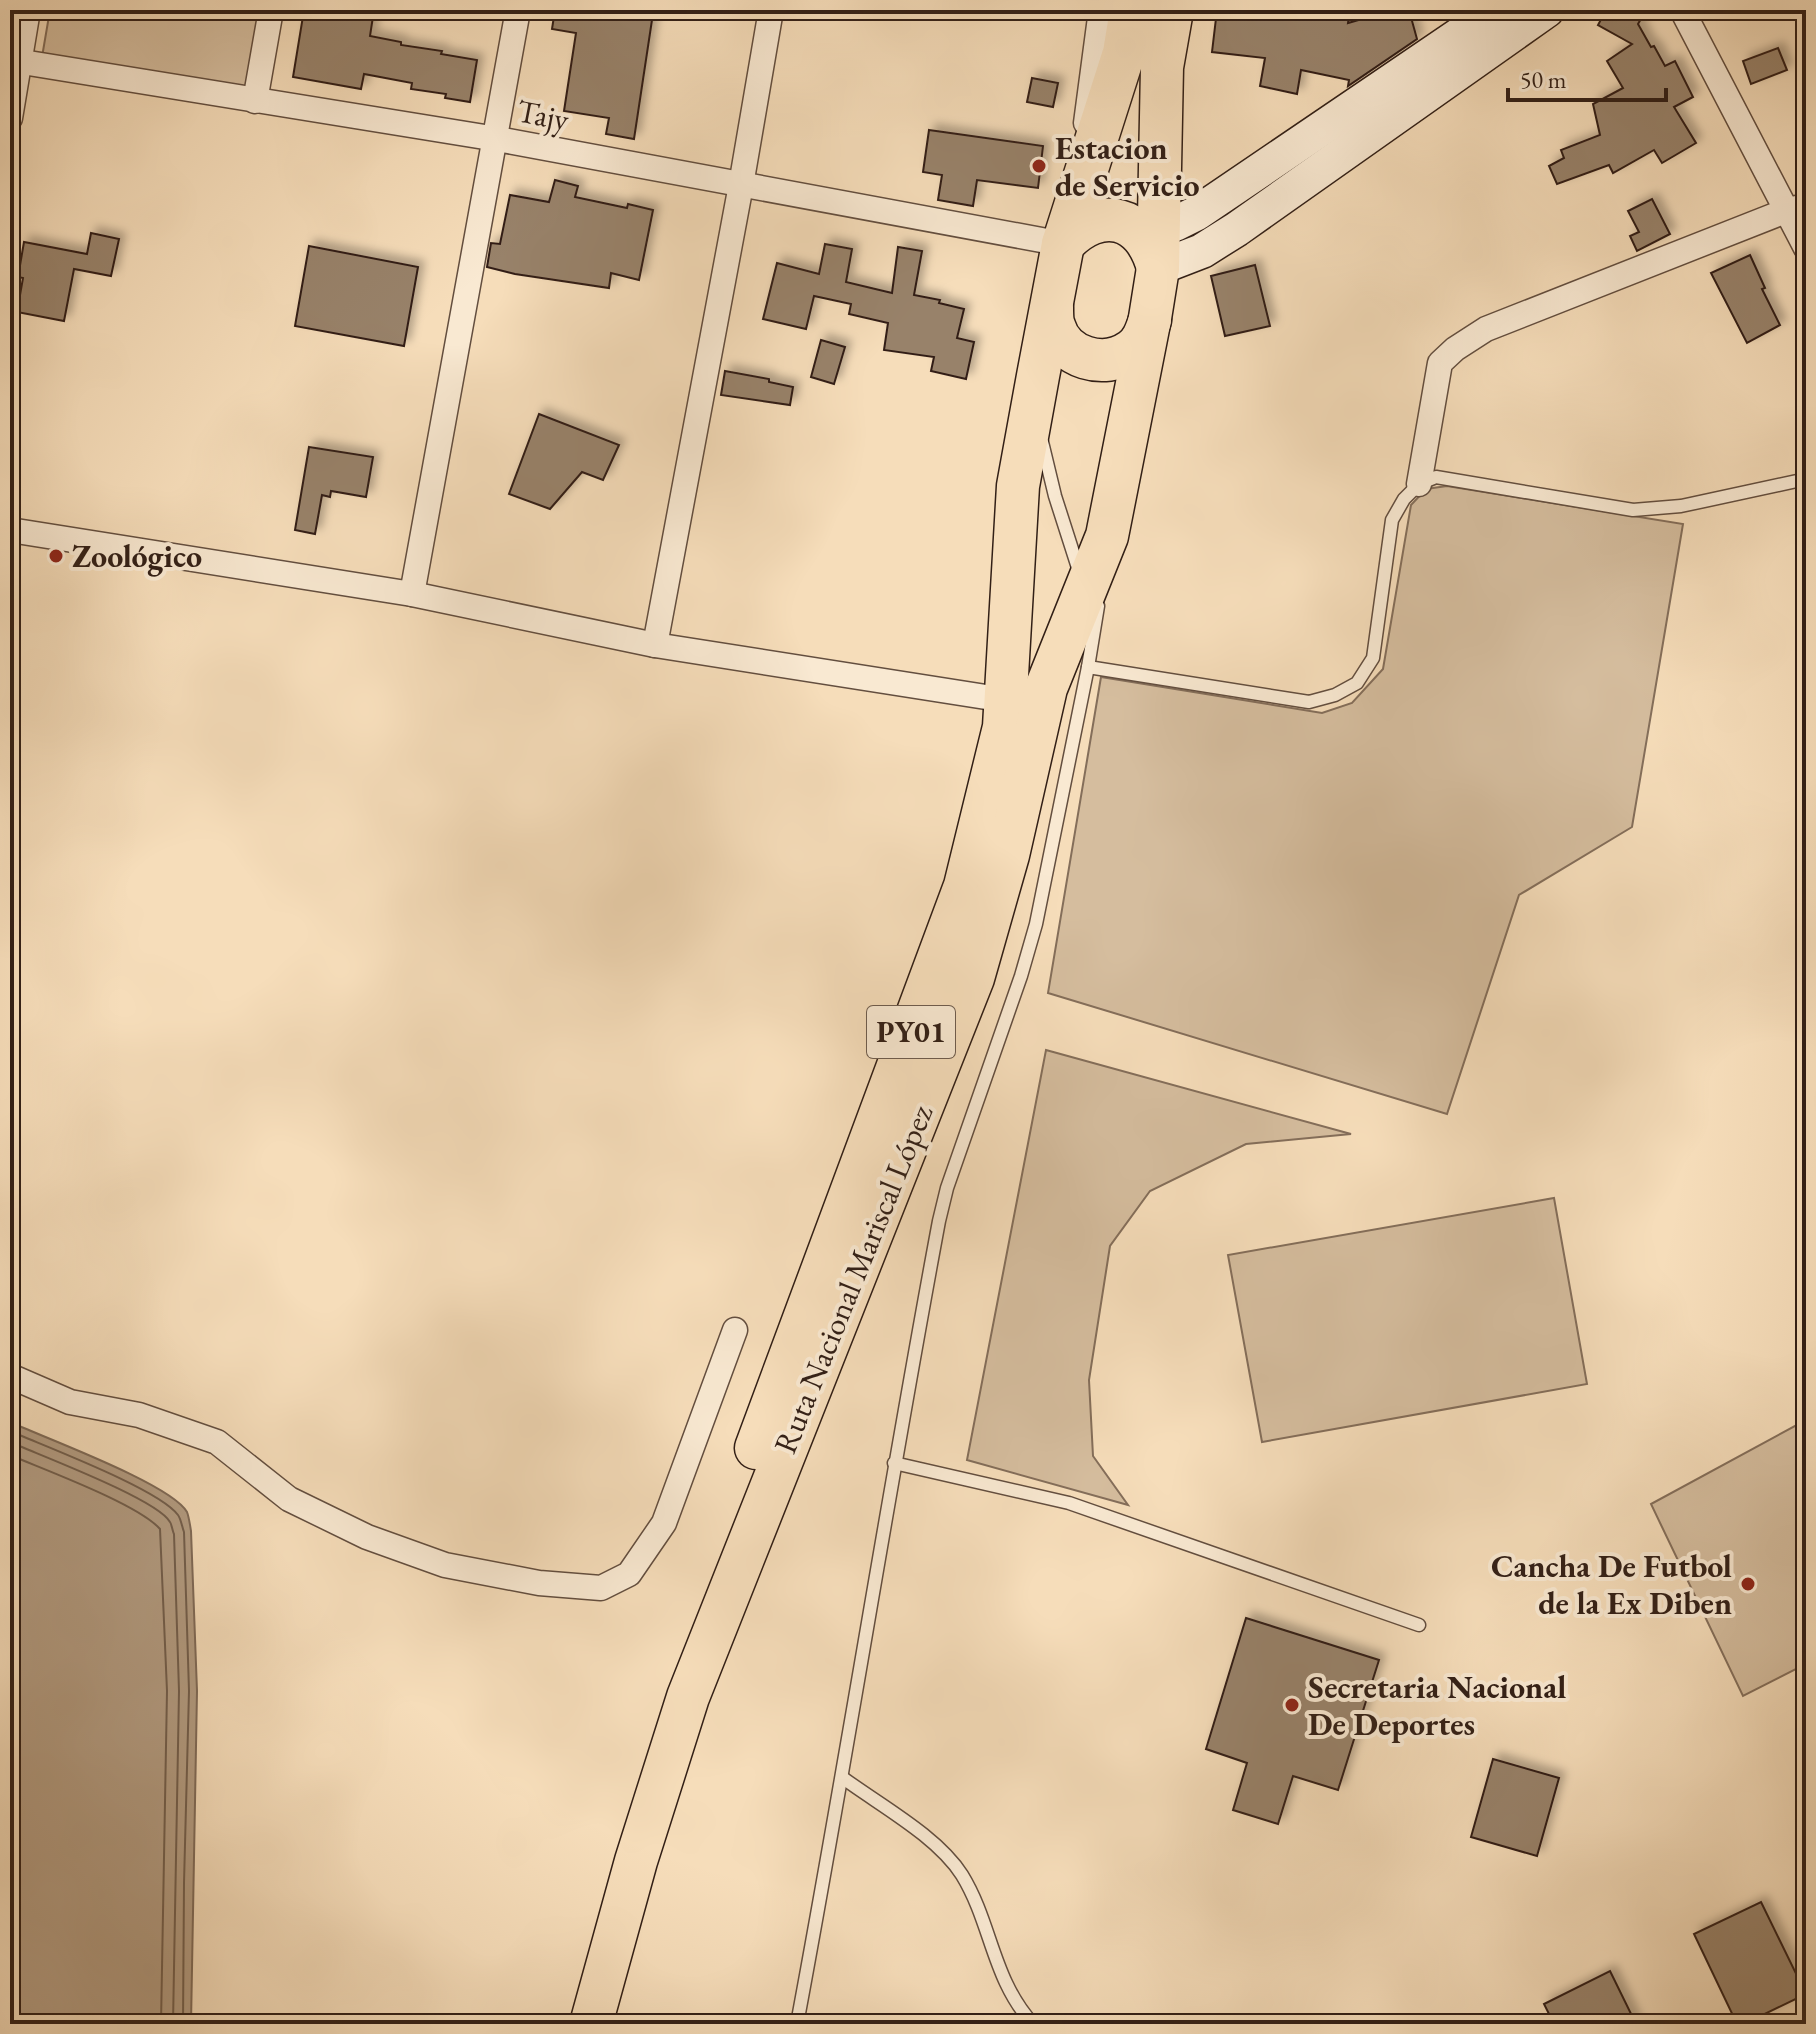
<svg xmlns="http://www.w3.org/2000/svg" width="1816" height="2034" viewBox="0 0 1816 2034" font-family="'EB Garamond',serif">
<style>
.green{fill:#d5bd9e;stroke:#846e5a;stroke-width:2}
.water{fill:#b39c82;stroke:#7f6a57;stroke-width:2}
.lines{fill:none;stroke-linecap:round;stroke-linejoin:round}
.shore{stroke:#725e4c;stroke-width:2}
.building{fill:#98826b;stroke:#321f16;stroke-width:2;filter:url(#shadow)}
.service-casing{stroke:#634e3f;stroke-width:15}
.minor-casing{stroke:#634e3f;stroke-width:27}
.secondary-casing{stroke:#321f16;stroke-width:37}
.trunk-casing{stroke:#321f16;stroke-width:45}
.service{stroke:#f9e9d2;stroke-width:12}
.minor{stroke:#f9e9d2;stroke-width:24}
.secondary{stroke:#f9e9d2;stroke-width:34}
.trunk{stroke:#f6ddba;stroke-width:42}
.poi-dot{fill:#8f2418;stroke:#f9e9d2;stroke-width:3}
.labels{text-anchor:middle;stroke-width:8;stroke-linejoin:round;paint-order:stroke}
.shield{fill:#f9e9d2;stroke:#6e5c4e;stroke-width:2}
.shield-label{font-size:30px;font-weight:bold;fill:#321f16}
.street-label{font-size:32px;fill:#321f16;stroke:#f9e9d2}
.poi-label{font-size:32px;font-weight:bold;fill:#321f16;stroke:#f9e9d2;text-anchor:start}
</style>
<defs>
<filter id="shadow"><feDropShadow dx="6" dy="-6" stdDeviation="4" flood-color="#0004"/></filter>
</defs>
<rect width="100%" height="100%" fill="#f6ddba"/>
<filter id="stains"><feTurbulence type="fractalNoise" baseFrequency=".0025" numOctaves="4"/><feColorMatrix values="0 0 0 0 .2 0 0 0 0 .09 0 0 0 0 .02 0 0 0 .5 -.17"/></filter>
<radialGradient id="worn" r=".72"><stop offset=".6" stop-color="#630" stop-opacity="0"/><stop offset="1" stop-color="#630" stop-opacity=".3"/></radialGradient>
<g class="green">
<polygon points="50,10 263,10 248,95 42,57"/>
<polygon points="1447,486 1683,524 1632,827 1519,895 1447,1114 1048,993 1101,677 1322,713 1352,703 1383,669 1411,505 1426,489"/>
<polygon points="1046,1050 1351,1134 1246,1144 1150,1191 1110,1246 1089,1380 1093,1456 1128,1505 967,1460"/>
<polygon points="1554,1198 1587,1384 1262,1442 1228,1255"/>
<polygon points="1806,1420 1806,1664 1743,1696 1651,1504"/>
</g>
<path class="water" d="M 10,1422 C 45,1438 171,1484 187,1512 C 189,1517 190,1525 191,1531 L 197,1691 L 191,2024 L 10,2024 Z"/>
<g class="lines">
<g class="shore">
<path d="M 10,1431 C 44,1446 159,1489 178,1515 C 181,1519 182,1527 184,1532 L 189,1691 L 184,1883 L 183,2024"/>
<path d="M 10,1442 C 39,1455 157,1499 170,1522 C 171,1522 173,1533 174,1534 L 179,1691 L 173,2024"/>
<path d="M 10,1455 C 45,1470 138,1504 160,1529 L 167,1691 L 161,2024"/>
</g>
</g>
<g class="building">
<polygon points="304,10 374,10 370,36 401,42 401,45 442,51 441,54 477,60 470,102 445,98 446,94 411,89 412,83 364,74 361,89 293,77"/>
<polygon points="555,10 600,10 652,20 634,139 606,134 609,118 564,111 576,33 552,29"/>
<polygon points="1217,10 1350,10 1348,23 1393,10 1409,10 1417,39 1348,86 1349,80 1301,70 1297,94 1260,86 1265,58 1212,52"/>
<polygon points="1606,10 1646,10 1638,24 1651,47 1654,46 1665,66 1675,61 1693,97 1674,107 1696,143 1662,163 1654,150 1613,173 1609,165 1557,184 1549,166 1564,158 1561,150 1600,135 1593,104 1623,88 1607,61 1632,44 1598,25"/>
<polygon points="1778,48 1787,70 1751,84 1743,61"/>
<polygon points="1032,78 1058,83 1053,107 1027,102"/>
<polygon points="929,130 1043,146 1038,188 977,180 973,206 938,200 942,175 923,172"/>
<polygon points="555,180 578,186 575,197 627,208 628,204 653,210 639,280 611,273 609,288 515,274 487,267 491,243 500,244 510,195 549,202"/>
<polygon points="1652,199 1670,234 1637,251 1630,236 1639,232 1628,211"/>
<polygon points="91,233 119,239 111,276 74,269 64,321 17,312 23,278 18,277 24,242 87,254"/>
<polygon points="825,244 852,249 846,282 892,293 898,247 922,251 914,295 940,300 939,303 964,309 957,338 974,342 966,379 931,371 934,357 884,350 888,323 849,314 851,304 814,296 806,329 763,319 777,263 819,274"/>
<polygon points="309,246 418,267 404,346 295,326"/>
<polygon points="1750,255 1765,288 1762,289 1780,325 1747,343 1711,273"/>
<polygon points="1255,265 1270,326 1225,336 1211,276"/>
<polygon points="821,340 845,347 834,384 811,377"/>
<polygon points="725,371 769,379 769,382 793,387 790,405 721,395"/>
<polygon points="539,414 619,445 603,480 582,472 550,509 509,494"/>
<polygon points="309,447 373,457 366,497 331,491 330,497 322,495 315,534 295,530"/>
<polygon points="1246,1618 1379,1660 1338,1790 1293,1776 1278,1824 1233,1810 1247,1763 1206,1749"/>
<polygon points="1493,1759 1559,1778 1537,1856 1471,1837"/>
<polygon points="1761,1902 1806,1994 1744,2024 1737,2024 1694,1934"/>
<polygon points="1610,1971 1636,2024 1554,2024 1544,2004"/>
</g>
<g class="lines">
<defs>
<g id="service">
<polyline points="1042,442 1055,496 1080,574"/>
<polyline points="1088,667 1309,702 1335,695 1357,683 1373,658 1392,520 1404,499 1419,484 1436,477 1633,510 1681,506 1806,479"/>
<polyline points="894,1463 1069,1503 1419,1625"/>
<path d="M 843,1778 C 881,1806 937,1836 962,1875 C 992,1924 992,1979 1033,2024"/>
<path d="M 797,2024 C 847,1757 889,1488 939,1221 L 947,1188 L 1021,976 L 1036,924 L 1088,667 L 1098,606"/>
</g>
<g id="minor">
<polyline points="1682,10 1806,248"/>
<polyline points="10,60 497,139 1063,244"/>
<polyline points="255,101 271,10"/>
<polyline points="10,118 28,10"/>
<polyline points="1086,123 1101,10"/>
<polyline points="1419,484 1440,363 1455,349 1486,329 1788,210 1806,206"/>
<polyline points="10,530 412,594 655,645 1005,700"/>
<polyline points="412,594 518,10"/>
<polyline points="655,645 741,185 771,10"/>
<polyline points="10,1376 70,1402 139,1415 217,1442 289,1499 367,1537 445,1565 539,1583 601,1588 629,1574 664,1523 735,1330"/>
</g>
<g id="secondary">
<polyline points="1133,225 1175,224 1197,213 1496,10"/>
<polyline points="1158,268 1202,251 1237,229 1547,10"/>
</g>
<g id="trunk">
<path d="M 1063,244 C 1100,204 1144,215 1158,268"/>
<path d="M 1052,307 C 1052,313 1052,321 1054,326 C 1063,358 1104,370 1131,351 C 1142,344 1146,332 1150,320"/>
<polyline points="756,1448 965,886 1004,727 1018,486 1038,376 1063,244 1124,53 1131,10"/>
<polyline points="591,2024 636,1861 688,1697 973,978 1008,855 1046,688 1107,536 1150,318 1158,268 1162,67 1172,10"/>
</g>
</defs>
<use href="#service" class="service-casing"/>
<use href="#minor" class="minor-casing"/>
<use href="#secondary" class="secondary-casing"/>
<use href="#trunk" class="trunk-casing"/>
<use href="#service" class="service"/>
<use href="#minor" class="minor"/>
<use href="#secondary" class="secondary"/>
<use href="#trunk" class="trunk"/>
</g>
<g class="poi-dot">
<circle cx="1039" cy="166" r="8"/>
<circle cx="56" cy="556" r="8"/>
<circle cx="1748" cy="1584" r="8"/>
<circle cx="1292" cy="1705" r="8"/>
</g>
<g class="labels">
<rect class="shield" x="867" y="1006" width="88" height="52" rx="6"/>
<g class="shield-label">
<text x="911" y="1042">PY01</text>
</g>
<g class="street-label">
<text transform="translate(543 115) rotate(11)" y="11">Tajy</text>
<text transform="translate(853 1279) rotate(-68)" y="11">Ruta Nacional Mariscal López</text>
</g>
<g class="poi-label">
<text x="1055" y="159">Estacion<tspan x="1055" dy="37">de Servicio</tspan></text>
<text x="72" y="567">Zoológico</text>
<text x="1732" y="1577" text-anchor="end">Cancha De Futbol<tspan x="1732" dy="37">de la Ex Diben</tspan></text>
<text x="1308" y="1698">Secretaria Nacional<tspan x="1308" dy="37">De Deportes</tspan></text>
</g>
</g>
<rect width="1816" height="2034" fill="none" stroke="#f6ddba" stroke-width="40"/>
<rect x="12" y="12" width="1792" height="2010" fill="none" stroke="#321f16" stroke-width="4"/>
<rect x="20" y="20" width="1776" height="1994" fill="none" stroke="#321f16" stroke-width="2"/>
<path d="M1508 88v12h158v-12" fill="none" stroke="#321f16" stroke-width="4"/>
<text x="1520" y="88" font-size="24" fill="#321f16" stroke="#f9e9d2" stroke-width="6" paint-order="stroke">50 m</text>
<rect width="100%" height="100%" filter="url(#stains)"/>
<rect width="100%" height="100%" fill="url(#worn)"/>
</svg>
